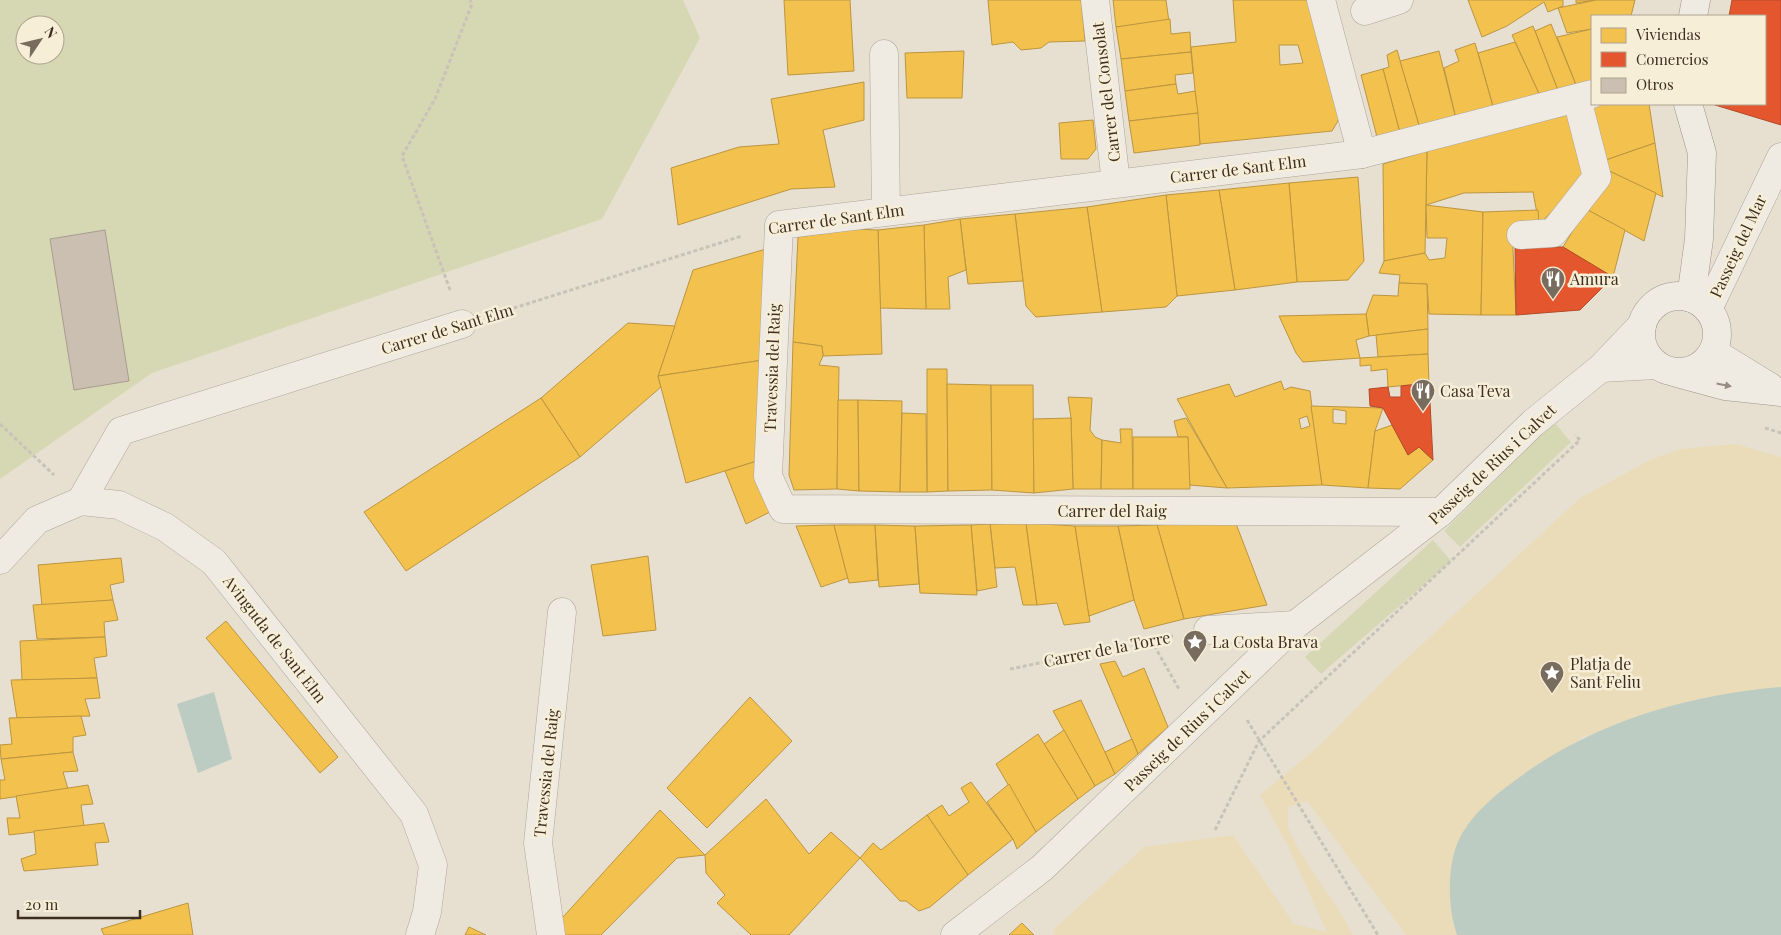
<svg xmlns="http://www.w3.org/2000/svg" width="1781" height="935" viewBox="0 0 1781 935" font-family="'Playfair Display',serif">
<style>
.green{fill:#d6d7b3;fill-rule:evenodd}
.sand{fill:#eadcb9}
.water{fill:#bcccc2}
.pier{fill:#e7e0d1}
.homes{fill:#f2c14e;stroke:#bc9540;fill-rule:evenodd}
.shops{fill:#e4572e;stroke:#b24b2a}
.building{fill:#cbbfb2;stroke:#a89c90}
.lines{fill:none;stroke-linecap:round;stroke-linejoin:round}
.street-casing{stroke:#ada599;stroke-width:29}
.secondary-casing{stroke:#9c958a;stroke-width:29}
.path{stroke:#c8c2b9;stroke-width:3;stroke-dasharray:4 2.5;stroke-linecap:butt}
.street{stroke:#efebe3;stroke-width:28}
.secondary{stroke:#efebe3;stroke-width:28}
.oneway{fill:#968c82}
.labels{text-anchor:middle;stroke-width:5;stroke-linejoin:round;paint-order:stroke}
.street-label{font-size:16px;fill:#3d2e20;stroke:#f7eed8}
.poi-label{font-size:16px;fill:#3d2e20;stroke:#f7eed8;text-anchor:start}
</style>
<rect width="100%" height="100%" fill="#e7e0d1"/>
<g class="green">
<path d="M 0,0 L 683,0 L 700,38 L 602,219 L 152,373 L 0,479 ZM 25,25 L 55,25 L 55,55 L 25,55 Z"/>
<polygon points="1554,422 1571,442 1460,547 1444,531"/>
<polygon points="1433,540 1451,561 1321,674 1305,657"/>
</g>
<path class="sand" d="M 1736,444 L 1781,457 L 1781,687 L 1700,699 L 1662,709 L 1580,738 L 1453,923 L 1457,935 L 1406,935 L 1307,801 L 1288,827 C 1304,866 1334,897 1353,935 L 1055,935 L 1053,930 L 1144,847 L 1233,835 L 1294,924 L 1327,932 L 1287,844 L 1260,795 L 1318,747 L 1389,675 L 1580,498 L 1652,459 L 1681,449 Z"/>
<g class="water">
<path d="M 1781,687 L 1781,935 L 1457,935 C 1447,906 1446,859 1463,832 C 1475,812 1495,795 1513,782 C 1590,723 1686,695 1781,687 Z"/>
<polygon points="214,692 232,759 198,773 177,704"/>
</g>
<polygon class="pier" points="1307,801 1366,884 1406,935 1353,935 1342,913 1297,846 1288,827 1288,807"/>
<g class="homes">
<polygon points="784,0 850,0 854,71 788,75"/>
<polygon points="988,0 1081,0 1085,41 1049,42 1041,48 1021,50 1013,42 992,45"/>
<polygon points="1113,0 1166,0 1169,22 1116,27"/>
<path d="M 1233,0 L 1308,0 L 1342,114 L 1332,131 L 1200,144 L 1191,47 L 1236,42 ZM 1279,45 L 1298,45 L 1303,63 L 1280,65 Z"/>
<polygon points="1468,0 1563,0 1563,6 1548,12 1544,2 1507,26 1482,37"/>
<polygon points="1576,0 1596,0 1576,3"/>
<polygon points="1596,0 1635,0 1631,16 1592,16 1592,29 1567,33 1558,8"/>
<polygon points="1170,19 1171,34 1190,32 1191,52 1121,59 1116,27"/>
<polygon points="1551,24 1577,87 1559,93 1535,31"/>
<polygon points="1533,26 1559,93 1541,98 1512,35"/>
<polygon points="1592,29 1592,83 1577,87 1557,37"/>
<polygon points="1515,42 1541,98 1494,110 1478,53"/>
<polygon points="1475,43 1494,110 1456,119 1444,68 1459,61 1455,50"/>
<polygon points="1397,50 1420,128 1400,133 1383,69 1389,67 1387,55"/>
<polygon points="964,51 962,98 907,98 905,53"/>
<polygon points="1439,51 1456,119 1420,128 1400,61"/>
<polygon points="1191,52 1193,73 1175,75 1176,84 1125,91 1121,59"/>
<polygon points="1383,69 1400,133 1377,137 1361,75"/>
<polygon points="864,82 864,120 823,130 835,187 791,189 678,225 671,168 739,147 779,144 771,99"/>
<polygon points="1176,84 1178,94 1195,91 1198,113 1129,121 1125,91"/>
<polygon points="1598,104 1649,104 1655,143 1603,161 1590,107"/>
<polygon points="1574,109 1592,174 1539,224 1533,192 1464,193 1426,205 1427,151"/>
<polygon points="1198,113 1200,145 1134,153 1129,121"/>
<polygon points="1093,120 1096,149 1088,159 1061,159 1059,123"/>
<polygon points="1655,143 1663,197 1605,169 1603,161"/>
<polygon points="1427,151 1425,253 1384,261 1383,164"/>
<polygon points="1605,169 1656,193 1644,241 1586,209"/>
<polygon points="1358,177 1364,261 1348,280 1297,282 1289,183"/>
<polygon points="1289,183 1297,282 1235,290 1219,190"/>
<polygon points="1219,190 1235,290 1177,296 1166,195"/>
<polygon points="1166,195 1177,296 1166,307 1102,312 1087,207"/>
<polygon points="1426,205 1483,212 1481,315 1429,314 1427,284 1399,283 1400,275 1379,273 1384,261 1425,253 1429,260 1445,258 1447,238 1427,238"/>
<polygon points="1087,207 1102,312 1036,317 1026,306 1015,214"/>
<polygon points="1586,209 1625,230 1613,277 1563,247"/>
<polygon points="1538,210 1539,224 1512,229 1516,315 1481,315 1483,212"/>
<polygon points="1015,214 1023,281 968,284 960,219"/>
<polygon points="960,219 966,270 948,277 950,309 926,309 924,225"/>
<polygon points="924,225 926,309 880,308 878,230"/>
<polygon points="854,229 878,230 882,354 823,356 822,346 793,342 798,237"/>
<polygon points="766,249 763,360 658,376 693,270"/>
<polygon points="1399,283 1427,284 1428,329 1369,336 1366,314 1373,295 1398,296"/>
<polygon points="1366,314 1369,336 1356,340 1360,358 1303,362 1296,353 1279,316"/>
<polygon points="628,323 675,326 658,376 661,387 580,457 541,398"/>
<polygon points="1428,329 1428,354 1378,357 1376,335"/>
<polygon points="793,342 822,346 823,356 819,365 839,367 837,489 794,490 789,475"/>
<polygon points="1428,354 1429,383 1388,387 1387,369 1371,371 1371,365 1360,366 1360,358"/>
<polygon points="763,360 757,461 686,483 658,376"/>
<polygon points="927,369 947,369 948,491 927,492"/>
<path d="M 1281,381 L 1284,390 L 1291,387 L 1310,391 L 1322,485 L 1227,488 L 1177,399 L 1229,384 L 1235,397 ZM 1307,416 L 1310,426 L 1301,429 L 1299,419 Z"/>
<polygon points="947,384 991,385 992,490 948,491"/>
<polygon points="991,385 1033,385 1034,493 992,490"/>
<polygon points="1068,397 1092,398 1090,430 1095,437 1102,440 1101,489 1073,489 1071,418"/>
<polygon points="541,398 580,457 406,571 364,512"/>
<polygon points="838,400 858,400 859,491 837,489"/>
<polygon points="858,400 902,401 900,492 859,491"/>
<path d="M 1311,406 L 1383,408 L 1375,431 L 1368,488 L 1322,485 ZM 1333,409 L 1346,411 L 1346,424 L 1333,423 Z"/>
<polygon points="902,413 926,414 927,492 900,492"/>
<polygon points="1071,418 1073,489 1034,493 1033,419"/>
<polygon points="1186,418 1198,438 1227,488 1189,485 1188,437 1178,437 1174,421"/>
<polygon points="1392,425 1408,455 1419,447 1433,460 1400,489 1368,488 1375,431"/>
<polygon points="1120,429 1132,429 1133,489 1101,489 1102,440 1121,443"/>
<polygon points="1133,437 1188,437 1190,489 1133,489"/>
<polygon points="757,461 772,511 746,524 725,471"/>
<polygon points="1235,521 1267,605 1184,619 1157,525"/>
<polygon points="1026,523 1037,605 1023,605 1015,567 995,568 990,524"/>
<polygon points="1026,523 1075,526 1090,622 1064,625 1057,603 1037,605"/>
<polygon points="990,524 997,587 977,591 971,525"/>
<polygon points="834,525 848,578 821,587 796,526"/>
<polygon points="834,525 875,525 878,580 849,583"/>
<polygon points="875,525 915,526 919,584 879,587"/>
<polygon points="971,525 977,595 920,593 915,526"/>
<polygon points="1157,525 1184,619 1144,629 1134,600 1118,526"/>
<polygon points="1075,526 1118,526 1134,600 1089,616"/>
<polygon points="648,556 656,630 603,636 591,565"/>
<polygon points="121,558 124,582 110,585 113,600 42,606 38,565"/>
<polygon points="113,600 118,620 104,622 105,637 37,639 33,605"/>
<polygon points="226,621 338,757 320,773 206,638"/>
<polygon points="105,637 107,656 94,658 97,678 22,680 20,641"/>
<polygon points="1115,661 1123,677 1144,668 1168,727 1138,754 1100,664"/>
<polygon points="97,678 100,698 85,699 90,716 17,718 11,680"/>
<polygon points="750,697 792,741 707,828 667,788"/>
<polygon points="1081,700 1115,774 1095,786 1053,711"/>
<polygon points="81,716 86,735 73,737 73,752 1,759 0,745 12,744 9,718"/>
<polygon points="1064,730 1095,786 1078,799 1044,744"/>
<polygon points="1038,734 1078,799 1036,832 996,764"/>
<polygon points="1132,739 1138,754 1115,774 1105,752"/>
<polygon points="73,752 78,771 63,772 68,789 0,799 0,780 5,780 1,759"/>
<polygon points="971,782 1013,839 968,875 927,815 942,805 949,816 969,802 961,788"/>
<polygon points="1009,784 1036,832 1017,849 1013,839 987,802"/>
<polygon points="88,785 93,804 81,805 84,826 9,835 7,818 20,818 16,796"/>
<polygon points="766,799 809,854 831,832 860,858 789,935 751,935 717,903 725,895 706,873 705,855"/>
<polygon points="660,810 705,855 677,858 601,935 561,935 554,927"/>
<polygon points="927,815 968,875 930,907 919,911 906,901 900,901 860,858 873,843 881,850"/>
<polygon points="104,823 109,842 95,843 98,865 24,871 21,859 36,854 34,831"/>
<polygon points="188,903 193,935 104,935 101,929"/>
<polygon points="1022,923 1034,935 1009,935"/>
<polygon points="469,927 486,935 465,935"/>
</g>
<g class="shops">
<polygon points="1732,0 1781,0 1781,125 1715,105 1765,104 1765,16 1729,16"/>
<polygon points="1515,247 1563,247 1613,277 1580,310 1516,315"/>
<polygon points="1429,383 1433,460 1419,447 1408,455 1383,408 1370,406 1369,389 1388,387 1390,397 1401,397 1401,386"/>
</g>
<polygon class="building" points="105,230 129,381 74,390 50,239"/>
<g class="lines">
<defs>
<g id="street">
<polyline points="1095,0 1116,183"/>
<polyline points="1321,0 1362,154"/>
<polyline points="1365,11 1399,0"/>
<polyline points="884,54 886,211"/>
<polyline points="1521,235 1553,233 1597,177 1577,99"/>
<polyline points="1708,309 1781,157"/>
<polyline points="1601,368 1656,365"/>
<polyline points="81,501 121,431 462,324"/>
<polyline points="1441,512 783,509 768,476 779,225 1362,154 1592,94"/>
<polyline points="0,560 37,520 81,501 119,505 165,527 214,562 414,814 433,865 427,912 420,935"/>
<polyline points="1208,630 1295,625"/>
<polyline points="551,935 538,843 562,612"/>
<polyline points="955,935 1042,868 1295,625 1441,512 1533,423 1601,368 1642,325"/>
</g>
<g id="secondary">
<polyline points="1693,16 1696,0"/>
<polyline points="1688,104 1702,153 1699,239 1691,298"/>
<circle cx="1679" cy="334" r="38"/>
<polyline points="1713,352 1770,387"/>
<polyline points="1677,373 1725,386 1781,392"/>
</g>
</defs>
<use href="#street" class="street-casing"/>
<use href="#secondary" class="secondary-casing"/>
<g class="path">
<polyline points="450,290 402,156 435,99 472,4 470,0"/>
<polyline points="495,314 742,236"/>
<polyline points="0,424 54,475"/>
<polyline points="1765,428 1781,433"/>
<polyline points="1151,640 1179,689"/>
<polyline points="1010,669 1173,636"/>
<polyline points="1247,720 1378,935"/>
<polyline points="1215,830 1259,741 1580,440 1575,435"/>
</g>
<use href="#street" class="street"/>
<use href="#secondary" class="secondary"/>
</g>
<defs><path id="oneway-solid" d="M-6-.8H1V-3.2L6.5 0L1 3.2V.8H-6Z" transform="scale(1.25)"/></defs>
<use class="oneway" href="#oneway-solid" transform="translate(1724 385) rotate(11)"/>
<defs>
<symbol id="restaurant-pin" viewBox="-11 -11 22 30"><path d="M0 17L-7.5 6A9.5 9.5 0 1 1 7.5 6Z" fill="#786c5e" stroke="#f7eed8"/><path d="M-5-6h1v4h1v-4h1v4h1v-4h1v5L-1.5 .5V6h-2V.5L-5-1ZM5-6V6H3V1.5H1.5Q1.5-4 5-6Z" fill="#fff"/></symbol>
<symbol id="sight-pin" viewBox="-11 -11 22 30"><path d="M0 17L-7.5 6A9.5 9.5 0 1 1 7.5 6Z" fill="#786c5e" stroke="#f7eed8"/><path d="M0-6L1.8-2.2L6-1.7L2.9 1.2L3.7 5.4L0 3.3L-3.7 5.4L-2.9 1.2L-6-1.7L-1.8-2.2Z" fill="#fff"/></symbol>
</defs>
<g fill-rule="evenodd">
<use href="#restaurant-pin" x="1539" y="265" width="28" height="38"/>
<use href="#restaurant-pin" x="1409" y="377" width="28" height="38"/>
<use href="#sight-pin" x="1181" y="628" width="28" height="38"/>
<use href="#sight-pin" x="1538" y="659" width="28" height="38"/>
</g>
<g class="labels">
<g class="street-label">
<text transform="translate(1106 92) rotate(-97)" y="6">Carrer del Consolat</text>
<text transform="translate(1238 169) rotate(-7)" y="6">Carrer de Sant Elm</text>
<text transform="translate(836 219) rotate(-8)" y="6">Carrer de Sant Elm</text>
<text transform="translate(1738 246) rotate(-65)" y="6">Passeig del Mar</text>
<text transform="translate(447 329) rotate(-17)" y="6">Carrer de Sant Elm</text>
<text transform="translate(772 368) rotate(-88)" y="6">Travessia del Raig</text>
<text transform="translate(1492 464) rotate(-43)" y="6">Passeig de Rius i Calvet</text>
<text x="1112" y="517">Carrer del Raig</text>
<text transform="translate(275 639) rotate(52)" y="6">Avinguda de Sant Elm</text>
<text transform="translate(1107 649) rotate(-11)" y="6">Carrer de la Torre</text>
<text transform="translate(1187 730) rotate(-44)" y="6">Passeig de Rius i Calvet</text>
<text transform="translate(546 773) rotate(-84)" y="6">Travessia del Raig</text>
</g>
<g class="poi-label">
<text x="1570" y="285">Amura</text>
<text x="1440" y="397">Casa Teva</text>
<text x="1212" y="648">La Costa Brava</text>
<text x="1570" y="670">Platja de<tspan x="1570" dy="18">Sant Feliu</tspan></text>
</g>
</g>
<rect x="1591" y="15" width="175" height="90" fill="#f7eed8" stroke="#ada18e"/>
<rect x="1601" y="28" width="25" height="15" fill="#f2c14e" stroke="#ada18e"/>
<text x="1636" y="40" font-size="15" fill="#3d2e20">Viviendas</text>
<rect x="1601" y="52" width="25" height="15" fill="#e4572e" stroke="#ada18e"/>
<text x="1636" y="65" font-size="15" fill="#3d2e20">Comercios</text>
<rect x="1601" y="78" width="25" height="15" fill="#cbbfb2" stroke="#ada18e"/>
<text x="1636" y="90" font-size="15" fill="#3d2e20">Otros</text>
<g transform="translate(40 40) rotate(55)"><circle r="24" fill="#f7eed8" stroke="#ada18e"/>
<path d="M0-4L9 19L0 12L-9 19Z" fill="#786c5e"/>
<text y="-8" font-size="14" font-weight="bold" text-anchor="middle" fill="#3d2e20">N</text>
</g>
<path d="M18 910v8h122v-8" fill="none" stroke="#3d2e20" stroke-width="2.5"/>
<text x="25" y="910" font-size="15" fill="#3d2e20" stroke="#f7eed8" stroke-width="4" paint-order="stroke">20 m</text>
</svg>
